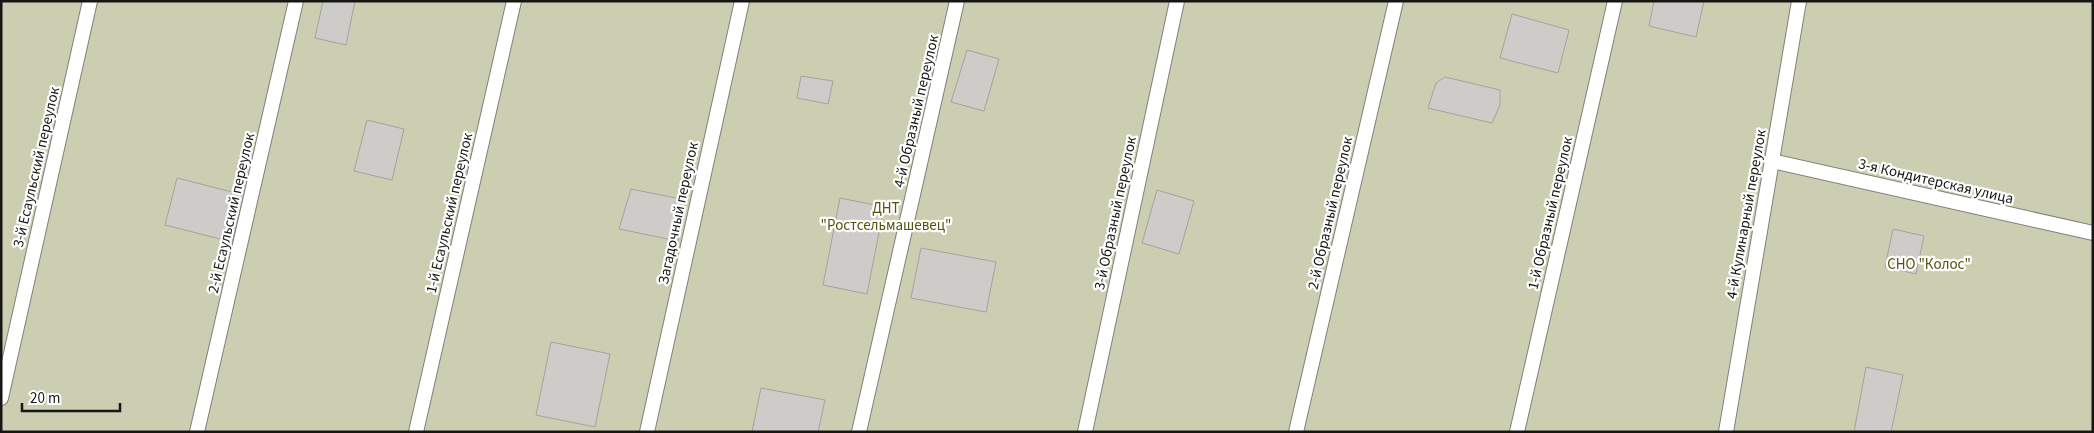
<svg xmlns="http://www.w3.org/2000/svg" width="2094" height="433" viewBox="0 0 2094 433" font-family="'Source Sans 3',sans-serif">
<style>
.green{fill:#ccceb2}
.building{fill:#cdccc8;stroke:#a3a39f}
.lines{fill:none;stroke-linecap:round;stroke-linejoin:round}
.service-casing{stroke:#80807c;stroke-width:16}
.service{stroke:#fff;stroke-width:14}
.labels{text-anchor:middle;stroke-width:4.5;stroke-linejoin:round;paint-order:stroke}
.street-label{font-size:15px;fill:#161615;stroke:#fff}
.park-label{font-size:15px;fill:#535508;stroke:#fff}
</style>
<rect width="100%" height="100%" fill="#fbfaf7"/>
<rect class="green" x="1" y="1" width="2092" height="431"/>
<g class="building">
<polygon points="323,1 355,1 346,45 315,38"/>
<polygon points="1654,1 1704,1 1696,37 1649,26"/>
<polygon points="1512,14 1569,30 1558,73 1500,58"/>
<polygon points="967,50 999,59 984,111 951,102"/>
<polygon points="801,76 833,81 828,104 797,98"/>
<polygon points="1445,77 1500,90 1500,105 1492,123 1428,108 1436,83"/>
<polygon points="367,120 404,129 392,180 354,171"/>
<polygon points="177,178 244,195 232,242 165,225"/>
<polygon points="631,189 686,200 678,241 619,229"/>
<polygon points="1157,190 1194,201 1179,254 1142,243"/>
<polygon points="840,198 884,207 867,294 823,285"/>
<polygon points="1893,229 1924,236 1916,274 1885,267"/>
<polygon points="921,248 996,262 986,312 911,298"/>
<polygon points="551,342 610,354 595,427 536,415"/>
<polygon points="1866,367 1903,375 1891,432 1854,432"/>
<polygon points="761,388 825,400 818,432 752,432"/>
</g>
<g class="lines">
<defs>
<g id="service">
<polyline points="1772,161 2093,233"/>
<polyline points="1,398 90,1"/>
<polyline points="197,432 296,1"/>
<polyline points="416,432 514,1"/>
<polyline points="647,432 742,1"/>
<polyline points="859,432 957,1"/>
<polyline points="1085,432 1177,1"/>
<polyline points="1296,432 1396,1"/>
<polyline points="1517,432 1615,1"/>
<polyline points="1726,432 1799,1"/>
</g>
</defs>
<use href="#service" class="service-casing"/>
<use href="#service" class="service"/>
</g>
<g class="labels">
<g class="street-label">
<text transform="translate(916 111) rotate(-77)" y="5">4-й Образный переулок</text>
<text transform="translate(36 167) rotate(-77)" y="5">3-й Есаульский переулок</text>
<text transform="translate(1936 181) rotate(13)" y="5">3-я Кондитерская улица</text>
<text transform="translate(231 213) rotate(-77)" y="5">2-й Есаульский переулок</text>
<text transform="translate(449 213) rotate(-77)" y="5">1-й Есаульский переулок</text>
<text transform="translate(678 213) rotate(-78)" y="5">Загадочный переулок</text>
<text transform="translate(1115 213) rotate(-78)" y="5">3-й Образный переулок</text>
<text transform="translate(1330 213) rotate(-77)" y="5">2-й Образный переулок</text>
<text transform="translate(1550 213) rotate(-77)" y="5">1-й Образный переулок</text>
<text transform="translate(1746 214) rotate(-80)" y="5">4-й Кулинарный переулок</text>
</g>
<g class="park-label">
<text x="886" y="213">ДНТ<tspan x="886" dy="17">"Ростсельмашевец"</tspan></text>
<text x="1929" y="269">СНО "Колос"</text>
</g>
</g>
<rect width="2094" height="433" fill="none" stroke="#161615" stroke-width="5"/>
<path d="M22 403v8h98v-8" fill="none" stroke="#161615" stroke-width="2.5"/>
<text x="30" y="403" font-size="15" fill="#161615" stroke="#ffffff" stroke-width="4" paint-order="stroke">20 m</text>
</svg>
